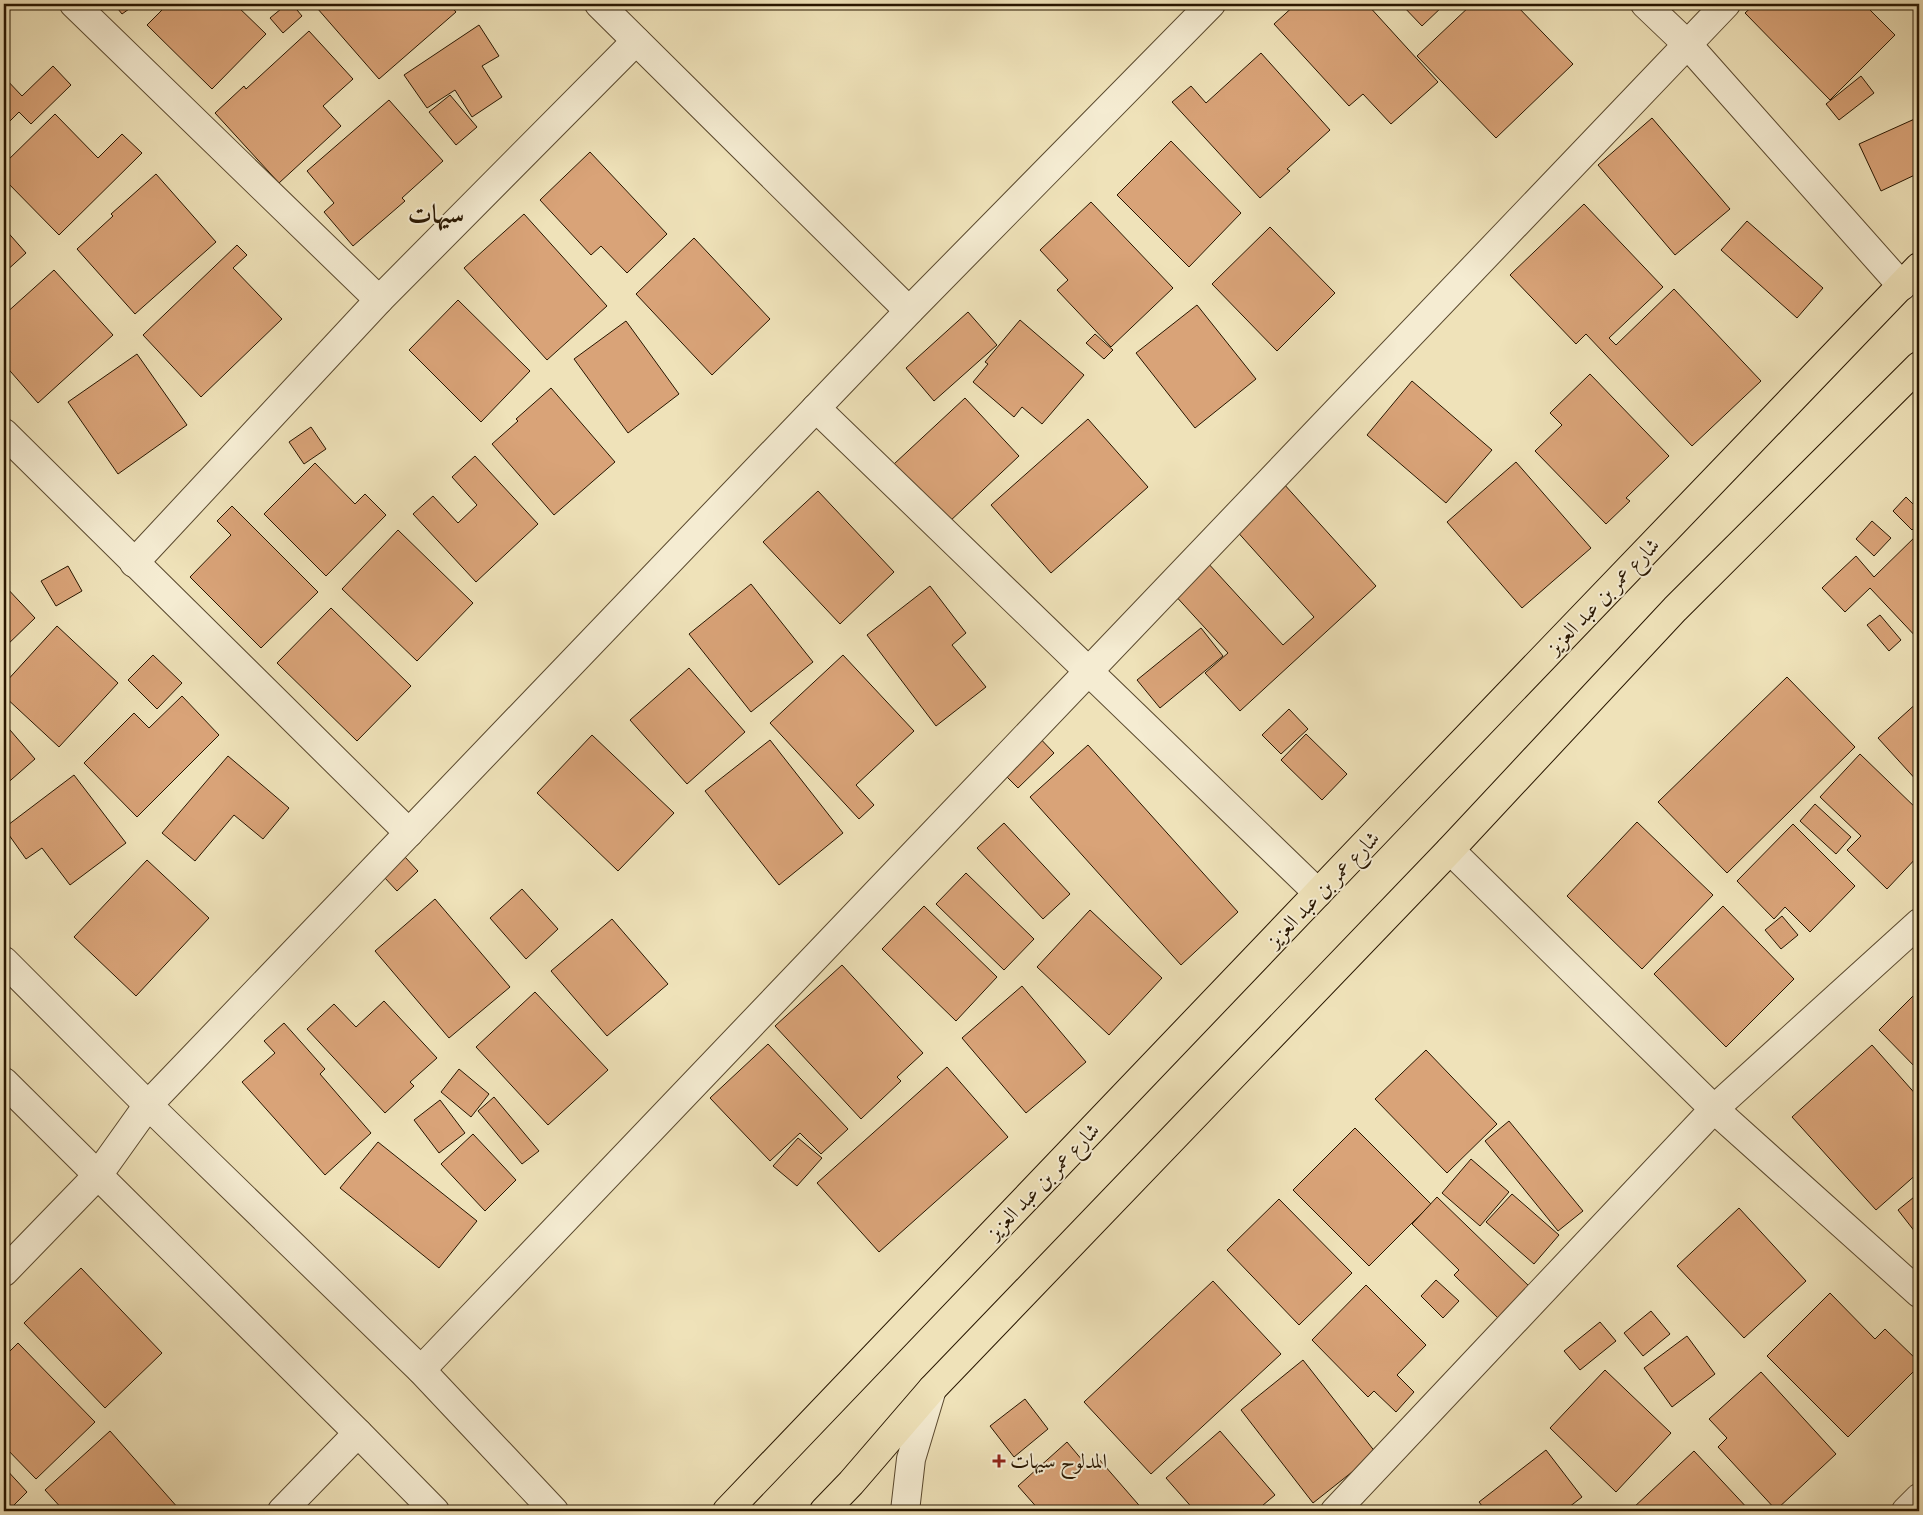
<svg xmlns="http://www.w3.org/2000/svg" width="1923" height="1515" viewBox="0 0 1923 1515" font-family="'IM FELL DW Pica',Amiri,serif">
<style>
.building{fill:#d9a378;stroke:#281600}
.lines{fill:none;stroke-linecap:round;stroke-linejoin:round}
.minor-casing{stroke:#5a492e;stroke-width:30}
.major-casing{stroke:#281600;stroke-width:30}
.minor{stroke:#f5ecd2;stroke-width:28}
.major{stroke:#efe2b9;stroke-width:28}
.poi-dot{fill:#8f2418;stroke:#f5ecd2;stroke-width:2}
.labels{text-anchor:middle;stroke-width:4;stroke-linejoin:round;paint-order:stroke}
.street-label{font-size:21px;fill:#281600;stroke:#f5ecd2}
.poi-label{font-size:21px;fill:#281600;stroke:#f5ecd2;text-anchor:start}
.district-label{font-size:26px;font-weight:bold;fill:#281600;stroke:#f5ecd2}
</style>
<rect width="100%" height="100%" fill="#efe2b9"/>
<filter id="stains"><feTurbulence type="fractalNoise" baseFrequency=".004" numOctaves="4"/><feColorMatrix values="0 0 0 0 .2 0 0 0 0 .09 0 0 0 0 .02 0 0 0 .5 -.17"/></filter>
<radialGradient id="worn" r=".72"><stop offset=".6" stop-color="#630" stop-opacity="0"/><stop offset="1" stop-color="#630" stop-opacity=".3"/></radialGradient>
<g class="building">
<polygon points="114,4 136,4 122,14"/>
<polygon points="168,4 235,4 266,34 212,89 147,25"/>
<polygon points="287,4 292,4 302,16 283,33 270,18"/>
<polygon points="321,4 449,4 456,12 379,79 317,8"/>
<polygon points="1296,4 1367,4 1438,82 1391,124 1363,94 1349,106 1274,24"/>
<polygon points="1401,4 1445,4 1422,26"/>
<polygon points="1472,4 1515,4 1573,64 1496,138 1417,56"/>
<polygon points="1755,4 1864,4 1895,35 1830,100 1745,13"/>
<polygon points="479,25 499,56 482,66 502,97 472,117 455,90 427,108 404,75"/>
<polygon points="309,31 353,79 323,106 341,126 279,183 215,113 244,86 246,89"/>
<polygon points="1261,53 1330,130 1287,169 1290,171 1260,198 1172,102 1191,86 1206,103"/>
<polygon points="53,66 71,85 31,124 19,112 4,127 4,77 22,96"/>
<polygon points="1861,76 1874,93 1839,120 1826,104"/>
<polygon points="450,95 477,127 456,145 429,112"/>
<polygon points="389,100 443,161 402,198 405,201 353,246 324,212 334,203 307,171"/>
<polygon points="55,114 98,158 122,134 142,153 59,235 4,179 4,164"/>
<polygon points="1919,117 1919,173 1881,191 1859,144"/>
<polygon points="1652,118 1730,209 1675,255 1598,165"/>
<polygon points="1171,141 1241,213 1189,267 1117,195"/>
<polygon points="590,152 667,234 627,273 601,246 591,255 540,200"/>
<polygon points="156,174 216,242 135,314 77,249 113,216 111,214"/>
<polygon points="1091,202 1173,288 1111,347 1057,290 1068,280 1040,250"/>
<polygon points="1584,204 1663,287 1609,338 1616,345 1674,289 1761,381 1692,446 1586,334 1576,344 1510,275"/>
<polygon points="524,214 607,306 547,360 464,268"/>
<polygon points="1747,221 1823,288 1797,318 1721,250"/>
<polygon points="1270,227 1335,293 1277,351 1212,284"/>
<polygon points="4,228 26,253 4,273"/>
<polygon points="694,238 770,319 712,375 636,294"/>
<polygon points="237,245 247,255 233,268 282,319 201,397 143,335"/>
<polygon points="54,270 113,335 38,403 4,364 4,315"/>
<polygon points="458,300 530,371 481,422 409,350"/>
<polygon points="1197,305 1256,379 1195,428 1136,353"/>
<polygon points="968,312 997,345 934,401 906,368"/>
<polygon points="1020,320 1084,375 1042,424 1022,407 1014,417 973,382 988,364 985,362"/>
<polygon points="626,321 679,394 628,433 574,359"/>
<polygon points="1095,334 1113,350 1104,359 1086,343"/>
<polygon points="137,354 187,425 118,474 68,402"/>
<polygon points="1590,374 1669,456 1626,498 1630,501 1606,524 1535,451 1562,425 1550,413"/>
<polygon points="1412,381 1492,450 1446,503 1367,435"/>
<polygon points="551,388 615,462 554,515 492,444 518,421 516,419"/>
<polygon points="965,398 1019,456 948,523 894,464"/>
<polygon points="1088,419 1148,487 1051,573 991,505"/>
<polygon points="311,427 326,449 304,464 289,442"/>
<polygon points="475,456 538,524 476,582 413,514 433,496 458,523 477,505 452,477"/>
<polygon points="1516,462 1591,548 1522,608 1447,522"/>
<polygon points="315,463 355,504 365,494 386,515 326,576 264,514"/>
<polygon points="1283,483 1376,586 1240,711 1205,673 1228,653 1172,592 1206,561 1283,645 1314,617 1234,528"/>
<polygon points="818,491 894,572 840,624 763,542"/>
<polygon points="1906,497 1919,510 1919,523 1912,530 1893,511"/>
<polygon points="232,506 318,592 261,648 190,577 231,535 217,521"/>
<polygon points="1872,521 1891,538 1874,556 1856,539"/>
<polygon points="398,530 473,603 417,661 342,589"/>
<polygon points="1919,533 1919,640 1870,588 1845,612 1822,588 1856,556 1874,577"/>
<polygon points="68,566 82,591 56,606 41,581"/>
<polygon points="751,584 813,662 751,712 689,634"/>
<polygon points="4,585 35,618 4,648"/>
<polygon points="930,586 966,633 952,645 986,687 936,726 867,635"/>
<polygon points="331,608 411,686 357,741 277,663"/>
<polygon points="1880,615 1901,640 1889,651 1867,625"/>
<polygon points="57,626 118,683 59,747 4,696 4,684"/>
<polygon points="1201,628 1223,656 1160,708 1137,680"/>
<polygon points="153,655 182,683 157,709 128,680"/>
<polygon points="843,655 914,731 856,785 874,805 859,819 770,723"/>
<polygon points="689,668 745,732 687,784 630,720"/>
<polygon points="1787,677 1855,747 1727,873 1658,802"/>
<polygon points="182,696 219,735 137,817 84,763 134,713 149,728"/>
<polygon points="1919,701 1919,783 1878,738"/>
<polygon points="1289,709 1308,729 1281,754 1262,735"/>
<polygon points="4,723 35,759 4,786"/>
<polygon points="1034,732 1054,753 1018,788 998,768"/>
<polygon points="1306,734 1347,774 1322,800 1281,760"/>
<polygon points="592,735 674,813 618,871 537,793"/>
<polygon points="770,740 843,833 779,885 705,791"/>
<polygon points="1088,745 1238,912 1181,965 1030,797"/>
<polygon points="1860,754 1919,811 1919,855 1887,889 1847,850 1861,836 1820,797"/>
<polygon points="228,756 289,808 263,839 234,815 195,861 162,833"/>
<polygon points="74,775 126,843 70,885 42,848 26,859 4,828"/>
<polygon points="1815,804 1851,837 1836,854 1800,821"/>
<polygon points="1637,822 1713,895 1642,969 1567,896"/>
<polygon points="1004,823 1070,894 1043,919 977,848"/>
<polygon points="1793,824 1855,886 1810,932 1785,907 1774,919 1737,881"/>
<polygon points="405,857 418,871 397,891 384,877"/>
<polygon points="147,860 209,918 136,996 74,937"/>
<polygon points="966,873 1034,939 1004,970 936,904"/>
<polygon points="522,889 558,929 526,959 490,918"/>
<polygon points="435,899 510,987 449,1038 375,951"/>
<polygon points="924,906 997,977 956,1021 882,949"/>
<polygon points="1723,906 1794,979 1726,1047 1654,974"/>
<polygon points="1090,910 1162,978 1109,1035 1037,967"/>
<polygon points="1782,916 1798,935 1781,949 1765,930"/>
<polygon points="612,919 668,984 607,1036 551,971"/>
<polygon points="842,965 923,1053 897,1077 901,1081 861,1119 775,1026"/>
<polygon points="1022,986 1086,1062 1026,1113 962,1038"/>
<polygon points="1919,990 1919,1071 1879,1030"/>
<polygon points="535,992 608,1070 548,1125 476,1047"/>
<polygon points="384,1001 437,1058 410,1082 414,1086 385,1113 307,1029 334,1004 356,1027"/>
<polygon points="284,1023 325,1069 320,1074 371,1133 325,1175 242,1082 275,1053 264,1041"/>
<polygon points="768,1044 848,1129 821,1154 800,1133 770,1161 710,1098"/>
<polygon points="1872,1045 1919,1098 1919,1172 1876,1210 1792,1117"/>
<polygon points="1426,1050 1497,1124 1447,1173 1375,1099"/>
<polygon points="947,1067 1008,1137 879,1252 817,1183"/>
<polygon points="459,1069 489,1094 471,1117 441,1092"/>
<polygon points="494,1097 539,1151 522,1164 478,1111"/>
<polygon points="440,1100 465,1133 439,1153 414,1120"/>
<polygon points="1509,1121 1583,1211 1558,1231 1485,1141"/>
<polygon points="1355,1128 1431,1204 1369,1266 1293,1190"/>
<polygon points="473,1134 516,1180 485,1211 441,1164"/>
<polygon points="798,1138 822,1158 797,1186 773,1166"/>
<polygon points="378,1142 477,1221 439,1268 340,1188"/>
<polygon points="1471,1159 1509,1192 1480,1226 1442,1193"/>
<polygon points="1919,1193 1919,1237 1898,1210"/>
<polygon points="1512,1194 1559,1235 1534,1264 1486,1222"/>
<polygon points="1437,1197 1530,1287 1499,1319 1454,1275 1459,1270 1412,1224"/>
<polygon points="1279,1199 1352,1273 1299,1325 1227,1250"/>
<polygon points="1739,1208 1806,1281 1744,1338 1677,1266"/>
<polygon points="81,1268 162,1353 105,1408 24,1323"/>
<polygon points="1436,1280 1459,1301 1443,1318 1421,1296"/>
<polygon points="1213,1281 1281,1354 1151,1474 1084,1402"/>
<polygon points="1366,1285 1426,1345 1397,1375 1414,1392 1396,1412 1374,1391 1368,1397 1312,1340"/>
<polygon points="1830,1293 1875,1339 1885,1329 1919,1362 1919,1366 1848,1437 1767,1356"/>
<polygon points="1651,1311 1670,1334 1643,1356 1624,1333"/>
<polygon points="1600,1322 1616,1341 1580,1370 1564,1351"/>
<polygon points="1687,1336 1715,1374 1672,1407 1644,1368"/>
<polygon points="18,1343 95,1422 36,1479 4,1446 4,1357"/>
<polygon points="1303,1360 1376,1453 1313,1503 1241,1410"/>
<polygon points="1605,1370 1671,1433 1616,1492 1550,1428"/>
<polygon points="1761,1372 1836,1454 1776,1510 1718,1447 1727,1438 1709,1419"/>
<polygon points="1025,1399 1048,1429 1014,1457 990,1426"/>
<polygon points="110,1431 179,1509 177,1511 64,1511 45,1490"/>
<polygon points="1220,1431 1275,1495 1256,1511 1195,1511 1166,1478"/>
<polygon points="1067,1442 1088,1467 1098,1458 1144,1511 1040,1511 1018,1486"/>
<polygon points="1546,1450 1582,1497 1564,1511 1486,1511 1479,1502"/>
<polygon points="1694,1451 1750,1511 1636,1511 1633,1508"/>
<polygon points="4,1467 27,1492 9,1510 4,1505"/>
</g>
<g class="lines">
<defs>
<g id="minor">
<polyline points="74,4 379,300"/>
<polyline points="599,4 909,311"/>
<polyline points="1645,4 1688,45 1902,286"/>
<polyline points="816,408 1318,893"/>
<polyline points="4,433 409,833"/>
<polyline points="134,563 379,300 636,41"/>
<polyline points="1450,850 1714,1109 1919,1293"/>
<polyline points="4,961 148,1105 421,1370 554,1511"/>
<polyline points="4,1082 358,1433 435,1511"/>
<polyline points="4,1272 98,1175 148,1105 909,311 1211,4"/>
<polyline points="421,1370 1726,4"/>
<polyline points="282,1511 358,1433"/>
<polyline points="905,1511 911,1459 932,1389"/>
<polyline points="1335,1511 1714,1109 1919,923"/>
<polyline points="1906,1511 1919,1498"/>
</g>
<g id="major">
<polyline points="727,1511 1402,805 1919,267"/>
<polyline points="824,1511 851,1483 932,1389 1450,850 1675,609 1919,366"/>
</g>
</defs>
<use href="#minor" class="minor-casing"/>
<use href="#major" class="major-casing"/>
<use href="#minor" class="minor"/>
<use href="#major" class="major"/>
</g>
<path class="poi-dot" d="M996.5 1453.5h5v5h5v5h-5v5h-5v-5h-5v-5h5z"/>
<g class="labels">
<g class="street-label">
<text transform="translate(1603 596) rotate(-46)" y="7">شارع عمر بن عبد العزيز</text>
<text transform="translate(1323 889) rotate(-46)" y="7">شارع عمر بن عبد العزيز</text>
<text transform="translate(1043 1181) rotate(-46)" y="7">شارع عمر بن عبد العزيز</text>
</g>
<g class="poi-label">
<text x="1010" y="1468">المدلوح سيهات</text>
</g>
<g class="district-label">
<text x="436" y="223">سيهات</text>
</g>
</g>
<rect width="1923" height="1515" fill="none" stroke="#efe2b9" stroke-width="20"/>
<rect x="5" y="5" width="1913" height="1505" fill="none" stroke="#281600" stroke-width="2.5"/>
<rect x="10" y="10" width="1903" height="1495" fill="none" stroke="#281600"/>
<rect width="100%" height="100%" filter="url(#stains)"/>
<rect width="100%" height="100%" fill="url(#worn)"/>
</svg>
